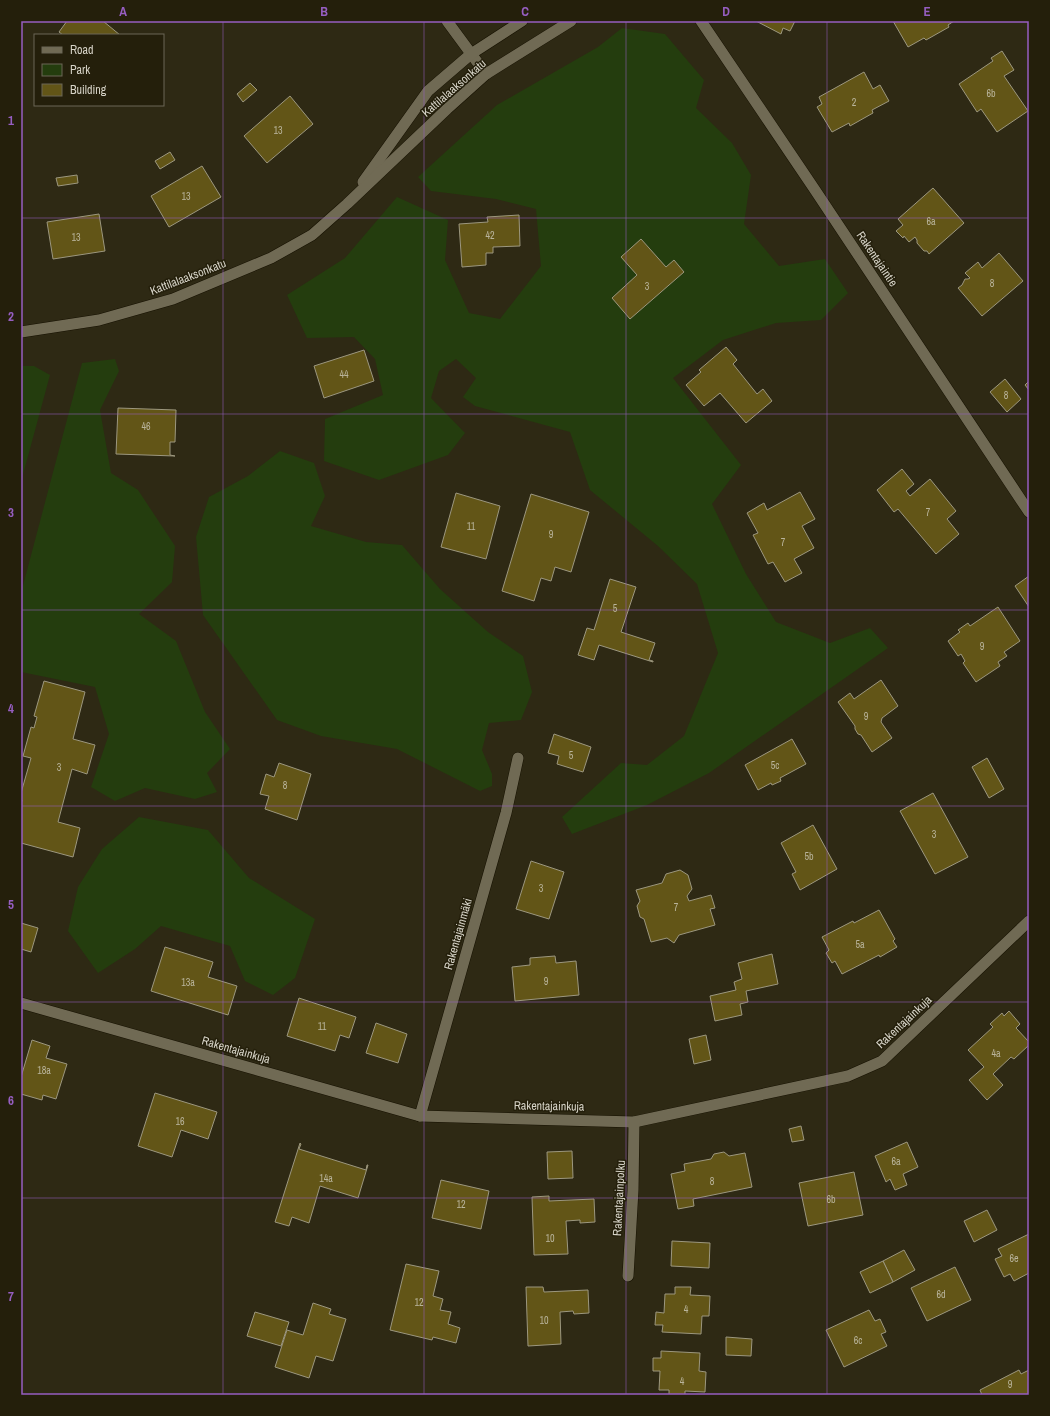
<svg xmlns="http://www.w3.org/2000/svg" width="1050" height="1416" viewBox="0 0 1050 1416" font-family="'Archivo Narrow',sans-serif">
<style>
.green{fill:#243d0e}
.building{fill:#625517;stroke:#9c977f}
.lines{fill:none;stroke-linecap:round;stroke-linejoin:round}
.minor-casing{stroke:#161101;stroke-width:12}
.tertiary-casing{stroke:#161101;stroke-width:12}
.minor{stroke:#706a54;stroke-width:11}
.tertiary{stroke:#706a54;stroke-width:11}
.grid{fill:none;stroke:#965ec1;stroke-width:1;stroke-opacity:0.55}
.labels{text-anchor:middle;stroke-width:3;stroke-linejoin:round;paint-order:stroke}
.number-label{font-size:10px;fill:#b9b49b}
.street-label{font-size:12px;fill:#d6d3c7;stroke:#241f0b}
.neatline{fill:none;stroke:#965ec1;stroke-width:1.5}
.grid-label{font-size:13px;text-anchor:middle;font-weight:bold;fill:#965ec1}
</style>
<rect width="100%" height="100%" fill="#2e2914"/>
<g class="green">
<polygon points="622,28 665,34 704,80 696,108 732,143 751,175 744,224 779,266 825,259 848,293 821,320 776,323 723,340 673,378 741,465 712,504 746,574 776,622 830,643 870,628 888,648 709,773 647,805 572,834 562,817 621,763 647,765 684,736 718,653 697,584 658,546 590,490 570,432 475,406 463,397 476,378 456,359 439,371 431,398 465,433 448,455 379,480 324,461 325,419 383,395 375,359 354,337 307,338 287,295 345,258 397,197 448,220 445,260 469,313 500,319 541,266 536,209 496,199 431,191 418,177 497,105 598,47"/>
<polygon points="115,359 119,371 100,410 111,473 138,490 175,546 172,582 139,614 176,641 205,712 230,749 207,773 217,792 195,799 145,788 115,801 91,787 109,734 95,687 21,672 21,593 82,363"/>
<polygon points="21,366 34,366 50,375 21,482"/>
<polygon points="280,451 314,463 325,496 311,526 366,542 402,545 440,589 488,632 523,656 532,692 521,720 489,723 482,750 492,774 492,786 480,791 397,749 321,736 277,720 203,615 196,537 209,497 248,476"/>
<polygon points="139,817 208,830 249,878 315,919 295,978 273,995 245,981 230,946 161,926 135,949 98,973 68,931 78,887 102,849"/>
</g>
<g class="building">
<polygon points="67,21 103,21 120,35 63,35 59,32"/>
<polygon points="756,21 795,21 790,31 783,28 781,34"/>
<polygon points="893,21 954,21 948,25 949,27 926,40 924,38 908,47"/>
<polygon points="1002,51 1014,70 1004,76 1028,111 997,132 981,109 977,112 959,84 993,61 991,58"/>
<polygon points="864,72 873,89 880,85 889,101 872,110 873,113 850,126 849,123 832,132 817,107 822,104 819,97"/>
<polygon points="250,83 257,90 243,102 237,94"/>
<polygon points="290,96 313,124 267,163 244,136"/>
<polygon points="170,152 175,160 160,169 155,161"/>
<polygon points="202,166 221,197 169,227 151,196"/>
<polygon points="77,175 78,183 58,186 56,178"/>
<polygon points="933,188 964,223 929,254 927,251 924,251 917,243 917,240 915,237 909,242 904,236 903,238 896,231 903,225 898,219"/>
<polygon points="99,214 105,251 53,259 47,222"/>
<polygon points="519,215 520,246 493,247 493,253 486,253 486,265 462,267 459,224 488,222 487,217"/>
<polygon points="641,239 666,267 674,260 684,272 630,319 612,298 637,275 621,257"/>
<polygon points="999,253 1023,281 982,316 958,288 962,285 965,279 968,279 970,278 965,273 978,262 982,268"/>
<polygon points="726,347 737,360 733,364 757,394 763,389 772,401 746,423 720,393 704,406 686,385 701,372 699,370"/>
<polygon points="364,350 374,381 324,398 314,366"/>
<polygon points="1005,379 1021,399 1007,412 990,392"/>
<polygon points="1029,381 1029,390 1025,385"/>
<polygon points="118,408 176,410 175,442 170,442 170,455 175,456 116,454"/>
<polygon points="902,469 914,484 906,491 910,496 930,479 956,511 947,519 959,534 936,554 898,509 894,512 877,490"/>
<polygon points="800,492 815,519 802,526 814,548 794,559 802,573 785,582 773,562 768,564 753,535 758,533 747,513 764,503 767,510"/>
<polygon points="456,493 500,506 486,559 441,547"/>
<polygon points="531,494 589,512 571,572 555,567 551,581 541,578 534,601 502,591"/>
<polygon points="1029,576 1029,607 1015,586"/>
<polygon points="610,579 636,587 621,632 655,643 649,660 653,661 653,662 599,645 594,660 578,655 587,628 594,630"/>
<polygon points="998,607 1020,641 1004,652 1007,656 998,662 1000,666 976,682 963,663 965,661 961,654 958,656 948,641 960,632 958,630 968,623 970,626"/>
<polygon points="881,680 898,706 882,718 881,722 892,738 872,752 861,735 858,734 855,729 855,726 838,702 850,693 854,699"/>
<polygon points="44,681 85,692 73,739 95,745 87,774 72,769 58,822 80,828 73,857 21,843 21,805 22,800 21,800 21,793 31,758 23,756 31,727 34,728 37,717 34,716"/>
<polygon points="554,734 591,747 583,772 557,764 559,756 548,753"/>
<polygon points="792,739 806,764 780,778 781,781 772,785 771,783 758,790 745,765"/>
<polygon points="987,758 1004,789 989,798 972,767"/>
<polygon points="279,763 311,774 297,820 265,809 269,796 260,794 266,774 274,777"/>
<polygon points="933,793 968,857 935,874 900,811"/>
<polygon points="813,825 837,869 800,890 792,874 796,872 781,843"/>
<polygon points="531,861 564,872 549,919 516,909"/>
<polygon points="680,870 688,875 692,889 687,896 689,901 711,895 715,908 710,909 715,925 679,935 674,943 667,938 651,942 644,919 640,917 637,906 640,901 636,890 662,883 666,874"/>
<polygon points="879,910 895,939 893,941 897,947 880,957 879,955 842,974 835,961 832,963 826,953 829,950 822,937 853,921 854,923"/>
<polygon points="21,923 38,928 31,952 21,949"/>
<polygon points="165,947 213,962 208,977 237,986 228,1015 151,991"/>
<polygon points="772,954 778,984 746,991 748,1002 740,1004 742,1015 715,1021 710,996 736,990 734,982 742,979 738,963"/>
<polygon points="555,956 556,963 576,961 579,995 515,1001 512,967 530,965 530,958"/>
<polygon points="299,998 356,1017 349,1038 340,1035 335,1051 287,1036"/>
<polygon points="1009,1011 1020,1024 1016,1028 1029,1042 1029,1045 1014,1059 1011,1057 993,1074 1003,1085 987,1100 969,1080 984,1067 968,1050 993,1027 990,1024 1002,1013 1004,1016"/>
<polygon points="376,1023 407,1034 398,1063 366,1053"/>
<polygon points="706,1035 711,1060 694,1064 689,1039"/>
<polygon points="32,1040 50,1046 46,1058 67,1064 56,1099 43,1095 42,1100 21,1094 21,1077"/>
<polygon points="155,1093 217,1112 208,1139 181,1130 172,1157 138,1146"/>
<polygon points="801,1126 804,1140 792,1142 789,1129"/>
<polygon points="907,1142 918,1167 903,1174 907,1185 895,1190 890,1179 886,1182 875,1156"/>
<polygon points="300,1143 301,1144 299,1149 366,1170 367,1165 368,1165 358,1198 320,1186 309,1223 292,1217 289,1226 275,1222"/>
<polygon points="572,1151 573,1178 548,1179 547,1152"/>
<polygon points="724,1152 729,1156 745,1153 752,1187 693,1199 694,1206 678,1209 671,1174 685,1171 684,1164 711,1159 714,1154"/>
<polygon points="854,1172 863,1215 808,1226 799,1183"/>
<polygon points="441,1180 489,1191 481,1229 432,1218"/>
<polygon points="549,1196 549,1201 594,1199 595,1222 580,1223 580,1220 566,1221 568,1254 534,1255 532,1197"/>
<polygon points="987,1210 997,1230 974,1242 964,1221"/>
<polygon points="1029,1234 1029,1273 1014,1281 1010,1274 1004,1277 995,1259 1002,1256 998,1249"/>
<polygon points="672,1241 710,1243 709,1268 671,1266"/>
<polygon points="904,1250 915,1270 893,1282 883,1261"/>
<polygon points="883,1261 893,1282 870,1293 860,1272"/>
<polygon points="406,1264 439,1271 433,1296 443,1299 440,1310 451,1312 448,1324 460,1328 456,1343 433,1337 432,1340 390,1330"/>
<polygon points="955,1267 971,1300 927,1321 911,1288"/>
<polygon points="526,1287 543,1287 544,1292 588,1290 589,1313 574,1314 573,1311 560,1312 561,1344 528,1346"/>
<polygon points="675,1287 691,1287 690,1295 710,1296 709,1316 702,1316 701,1334 662,1332 663,1325 655,1325 656,1312 664,1313 665,1294 675,1294"/>
<polygon points="313,1303 331,1309 329,1314 346,1319 333,1361 316,1356 309,1378 275,1367 287,1330 303,1335"/>
<polygon points="869,1310 875,1321 880,1319 886,1332 881,1334 887,1346 844,1367 826,1330"/>
<polygon points="255,1312 289,1322 281,1346 247,1336"/>
<polygon points="726,1337 752,1339 751,1356 726,1355"/>
<polygon points="661,1351 700,1353 699,1371 706,1372 705,1392 685,1391 685,1395 669,1395 669,1390 659,1390 660,1371 653,1371 653,1358 661,1358"/>
<polygon points="1019,1370 1021,1374 1029,1370 1029,1395 982,1395 980,1390"/>
</g>
<g class="lines">
<defs>
<g id="minor">
<polyline points="447,21 486,74"/>
<polyline points="701,21 815,190 1029,512"/>
<polyline points="21,1003 420,1116 634,1122 848,1076 882,1061 1029,921"/>
<polyline points="420,1116 506,813 518,758"/>
<polyline points="628,1276 633,1190 634,1122"/>
</g>
<g id="tertiary">
<polyline points="363,182 428,91 471,54 522,21"/>
<polyline points="21,332 99,320 173,299 271,258 312,235 347,204 447,109 486,74 571,21"/>
</g>
</defs>
<use href="#minor" class="minor-casing"/>
<use href="#tertiary" class="tertiary-casing"/>
<use href="#minor" class="minor"/>
<use href="#tertiary" class="tertiary"/>
</g>
<path class="grid" d="M 223,21 L 223,1395M 424,21 L 424,1395M 626,21 L 626,1395M 827,21 L 827,1395M 21,218 L 1029,218M 21,414 L 1029,414M 21,610 L 1029,610M 21,806 L 1029,806M 21,1002 L 1029,1002M 21,1198 L 1029,1198"/>
<g class="labels">
<g class="number-label">
<text x="991" y="97">6b</text>
<text x="854" y="106">2</text>
<text x="278" y="134">13</text>
<text x="186" y="200">13</text>
<text x="931" y="225">6a</text>
<text x="490" y="239">42</text>
<text x="76" y="241">13</text>
<text x="992" y="287">8</text>
<text x="647" y="290">3</text>
<text x="344" y="378">44</text>
<text x="1006" y="399">8</text>
<text x="146" y="430">46</text>
<text x="928" y="516">7</text>
<text x="471" y="530">11</text>
<text x="551" y="538">9</text>
<text x="783" y="546">7</text>
<text x="615" y="612">5</text>
<text x="982" y="650">9</text>
<text x="866" y="720">9</text>
<text x="571" y="759">5</text>
<text x="775" y="769">5c</text>
<text x="59" y="771">3</text>
<text x="285" y="789">8</text>
<text x="934" y="838">3</text>
<text x="809" y="860">5b</text>
<text x="541" y="892">3</text>
<text x="676" y="911">7</text>
<text x="860" y="948">5a</text>
<text x="546" y="985">9</text>
<text x="188" y="986">13a</text>
<text x="322" y="1030">11</text>
<text x="996" y="1057">4a</text>
<text x="44" y="1074">18a</text>
<text x="180" y="1125">16</text>
<text x="896" y="1165">6a</text>
<text x="326" y="1182">14a</text>
<text x="712" y="1185">8</text>
<text x="831" y="1203">6b</text>
<text x="461" y="1208">12</text>
<text x="550" y="1242">10</text>
<text x="1014" y="1262">6e</text>
<text x="941" y="1298">6d</text>
<text x="419" y="1306">12</text>
<text x="686" y="1313">4</text>
<text x="544" y="1324">10</text>
<text x="858" y="1344">6c</text>
<text x="682" y="1385">4</text>
<text x="1010" y="1388">9</text>
</g>
<g class="street-label">
<text transform="translate(454 88) rotate(-41)" y="4">Kattilalaaksonkatu</text>
<text transform="translate(877 259) rotate(56)" y="4">Rakentajaintie</text>
<text transform="translate(188 277) rotate(-21)" y="4">Kattilalaaksonkatu</text>
<text transform="translate(458 934) rotate(-74)" y="4">Rakentajainmäki</text>
<text transform="translate(904 1022) rotate(-43)" y="4">Rakentajainkuja</text>
<text transform="translate(236 1050) rotate(16)" y="4">Rakentajainkuja</text>
<text transform="translate(549 1106) rotate(1)" y="4">Rakentajainkuja</text>
<text transform="translate(619 1198) rotate(-87)" y="4">Rakentajainpolku</text>
</g>
</g>
<rect width="1050" height="1416" fill="none" stroke="#241f0b" stroke-width="44"/>
<rect x="34" y="34" width="130" height="72" fill="#241f0b" stroke="#6b6756"/>
<rect x="42" y="47" width="20" height="6" fill="#706a54" stroke="#6b6756"/>
<text x="70" y="54" font-size="12" fill="#d6d3c7">Road</text>
<rect x="42" y="64" width="20" height="12" fill="#243d0e" stroke="#6b6756"/>
<text x="70" y="74" font-size="12" fill="#d6d3c7">Park</text>
<rect x="42" y="84" width="20" height="12" fill="#625517" stroke="#6b6756"/>
<text x="70" y="94" font-size="12" fill="#d6d3c7">Building</text>
<rect x="22" y="22" width="1006" height="1372" class="neatline"/>
<g class="grid-label">
<text x="123" y="16">A</text>
<text x="324" y="16">B</text>
<text x="525" y="16">C</text>
<text x="726" y="16">D</text>
<text x="927" y="16">E</text>
<text x="11" y="125">1</text>
<text x="11" y="321">2</text>
<text x="11" y="517">3</text>
<text x="11" y="713">4</text>
<text x="11" y="909">5</text>
<text x="11" y="1105">6</text>
<text x="11" y="1301">7</text>
</g>
</svg>
